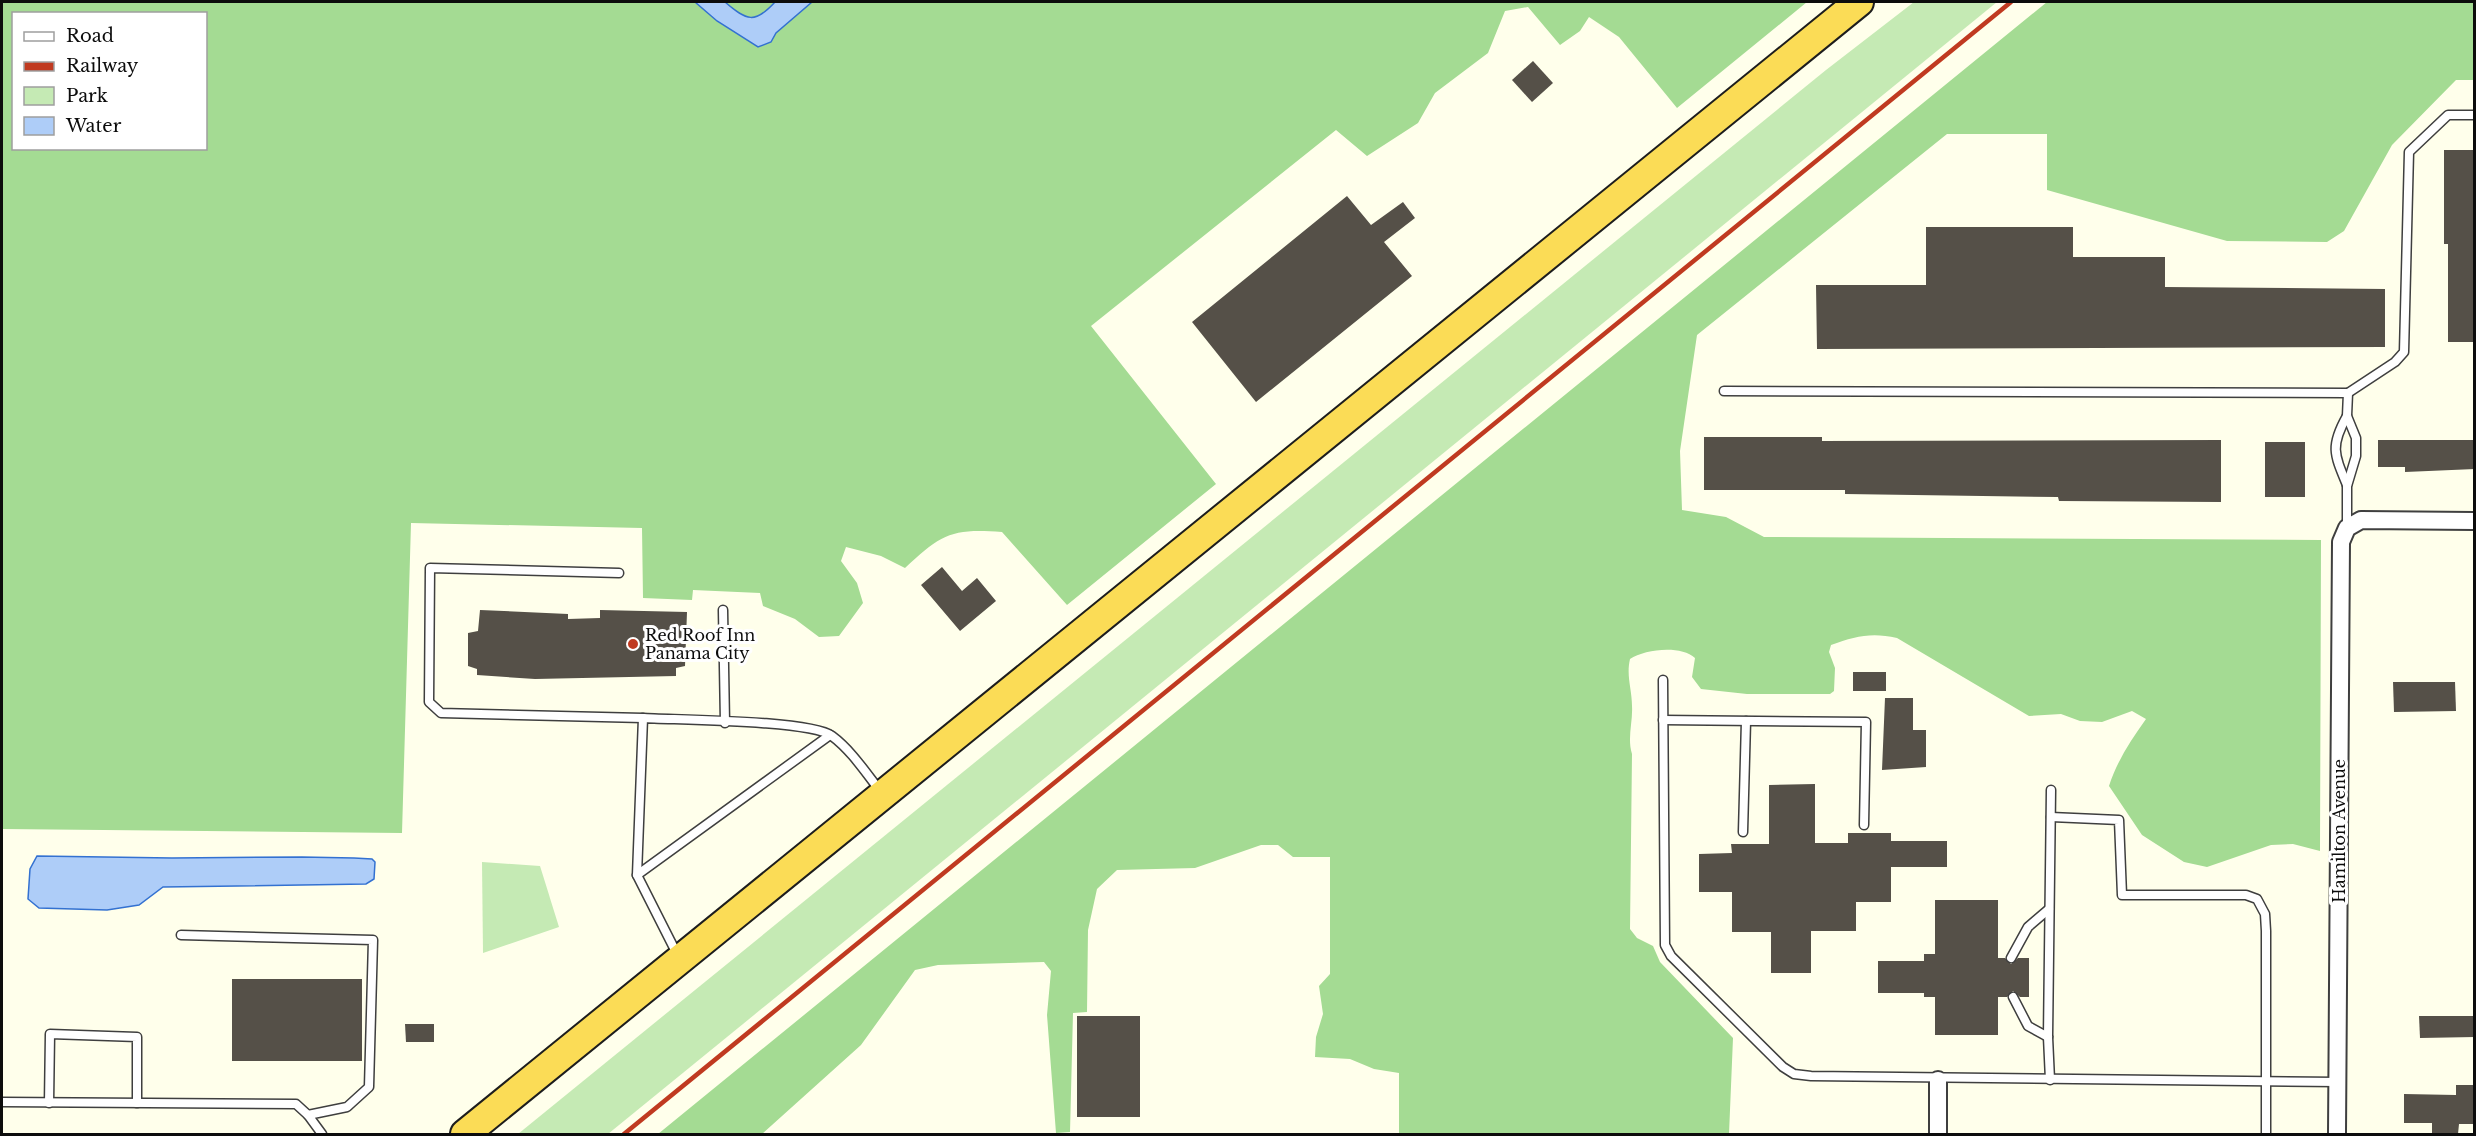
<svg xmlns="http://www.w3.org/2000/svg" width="2476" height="1136" viewBox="0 0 2476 1136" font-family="'Libre Baskerville',serif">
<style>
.green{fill:#c5eab4}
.forest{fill:#a4db93;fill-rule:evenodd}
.water{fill:#aecdf8;stroke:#3371d1;stroke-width:1.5}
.building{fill:#555048}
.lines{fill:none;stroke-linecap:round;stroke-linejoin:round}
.service-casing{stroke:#3f3f3f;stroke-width:11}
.minor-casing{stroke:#3f3f3f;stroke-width:20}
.trunk-casing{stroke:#1d1d1d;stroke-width:32}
.service{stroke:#fff;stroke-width:8}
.minor{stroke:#fff;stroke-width:16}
.trunk{stroke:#fbdc56;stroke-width:28}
.rail{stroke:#c03a20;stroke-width:4.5}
.poi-dot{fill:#c03a20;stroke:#fff;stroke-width:2}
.labels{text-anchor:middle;stroke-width:6;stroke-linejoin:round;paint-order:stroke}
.poi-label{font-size:16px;fill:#0c0c0c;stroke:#fff;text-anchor:start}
.street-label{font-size:16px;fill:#0c0c0c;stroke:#fff}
</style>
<rect width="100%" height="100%" fill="#ffffeb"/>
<g class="green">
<polygon points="1914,2 1997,2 608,1134 518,1134 1826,70"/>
<polygon points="482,862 540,866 559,927 483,953"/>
</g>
<g class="forest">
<path d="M 2,2 L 1807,2 L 1677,108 L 1619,37 L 1589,17 L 1580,31 L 1560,45 L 1528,7 L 1505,11 L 1488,53 L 1435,93 L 1418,123 L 1367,156 L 1336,130 L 1091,326 L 1216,484 L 1067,605 L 1002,532 C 952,528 941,534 905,568 L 881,556 L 846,547 L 841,561 L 857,583 L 863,603 L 839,636 L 819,637 L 795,619 L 763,606 L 760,593 L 693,590 L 692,600 L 643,598 L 642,528 L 411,523 L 402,833 L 2,829 ZM 14,14 L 206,14 L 206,148 L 14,148 Z"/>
<path d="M 2047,2 L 2474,2 L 2474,80 L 2456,80 L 2392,145 L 2344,231 L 2327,242 L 2227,241 L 2047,190 L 2047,134 L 1947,134 L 1697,335 L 1680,451 L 1682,510 L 1726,517 L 1764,537 L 2321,540 L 2320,851 L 2293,844 L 2271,845 L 2207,867 L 2184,862 L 2142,835 L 2109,786 C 2117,761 2131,740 2146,719 L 2132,711 L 2102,722 L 2080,721 L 2061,714 L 2029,716 L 1897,638 C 1872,632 1855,636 1831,645 L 1829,652 L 1835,668 L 1834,691 L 1830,694 L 1747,694 L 1701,689 L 1692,677 L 1695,658 C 1681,645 1645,649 1630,659 C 1626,676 1632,689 1632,706 C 1633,722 1627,738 1632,754 L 1630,929 L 1637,938 L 1653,946 L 1660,962 L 1733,1038 L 1729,1134 L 1399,1134 L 1399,1073 L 1374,1069 L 1350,1059 L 1315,1057 L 1316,1037 L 1323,1014 L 1319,986 L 1330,974 L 1330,857 L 1293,857 L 1278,845 L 1261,845 L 1195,868 L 1117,870 L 1097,889 L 1088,930 L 1087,1012 L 1073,1013 L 1070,1132 L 1056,1133 L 1047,1015 L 1051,971 L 1044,962 L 938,965 L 915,970 L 861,1045 L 762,1134 L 658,1134 Z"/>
</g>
<g class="water">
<path d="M 695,2 L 725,2 C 747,21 755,24 775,2 L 812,2 L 776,33 L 771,42 L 758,47 L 717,21 Z"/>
<polygon points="37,856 172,858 302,857 354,858 372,859 375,862 374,879 366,884 163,887 139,905 107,910 39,908 28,899 30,869"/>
</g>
<g class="building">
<polygon points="1533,61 1553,83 1532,102 1512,80"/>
<polygon points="2444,150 2475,150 2475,342 2448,342 2448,244 2444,244"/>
<polygon points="1347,196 1371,225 1403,202 1415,218 1384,242 1412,276 1256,402 1192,322"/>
<polygon points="1926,227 2073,227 2073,257 2165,257 2165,287 2385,289 2385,347 1817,349 1816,285 1926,285"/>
<polygon points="1704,437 1822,437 1822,441 2221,440 2221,502 2059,501 2058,497 1845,494 1845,490 1704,490"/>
<polygon points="2378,440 2475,440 2475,469 2405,472 2405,467 2378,467"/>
<rect x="2265" y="442" width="40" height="55"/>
<polygon points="942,567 962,591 977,578 996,601 960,631 921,585"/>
<polygon points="480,610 568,614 568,619 600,618 600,610 687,612 685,666 676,668 676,676 535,679 477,675 477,669 468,666 468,633 478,631"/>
<rect x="1853" y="672" width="33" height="19"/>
<polygon points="2393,682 2455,682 2456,711 2394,712"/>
<polygon points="1885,698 1913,698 1913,730 1926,730 1926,767 1882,770"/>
<polygon points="1815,784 1815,843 1848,843 1848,833 1891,833 1891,841 1947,841 1947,867 1891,867 1891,902 1856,902 1856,931 1811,931 1811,973 1771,973 1771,932 1732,932 1732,892 1699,892 1699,854 1732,853 1731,844 1769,844 1769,785"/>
<polygon points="1935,900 1998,900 1998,958 2005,958 2011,964 2018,958 2029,958 2029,997 2020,997 2013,991 2007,997 1998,997 1998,1035 1935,1035 1935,997 1924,997 1924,993 1878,993 1878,961 1924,961 1924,954 1935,954"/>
<rect x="232" y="979" width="130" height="82"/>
<rect x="1077" y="1016" width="63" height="101"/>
<polygon points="2419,1016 2475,1016 2475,1037 2420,1038"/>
<polygon points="405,1024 434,1024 434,1042 406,1042"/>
<polygon points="2456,1085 2475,1085 2475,1124 2459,1124 2458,1134 2432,1134 2432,1123 2404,1123 2404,1094 2456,1095"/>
</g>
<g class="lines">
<defs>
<g id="service">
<polyline points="1724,391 2348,393 2347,416 2356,438 2356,456 2347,486 2347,528"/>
<polyline points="2348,393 2395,362 2404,352 2409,152 2448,115 2474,115"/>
<path d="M 2347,485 C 2334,454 2330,446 2347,416"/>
<polyline points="619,573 430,568 429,702 441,713 643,718"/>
<polyline points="723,610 725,723"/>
<polyline points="1663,680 1665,945 1671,956 1783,1067 1794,1074 1811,1076 2338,1082"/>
<polyline points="1663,720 1866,722 1864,825"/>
<polyline points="2051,817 2119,820 2122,895 2246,895 2257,899 2265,914 2266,931 2266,1134"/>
<polyline points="1743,832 1746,721"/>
<polyline points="637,875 830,735"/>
<polyline points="181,935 373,940 369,1087 347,1107 308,1115 322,1134"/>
<path d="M 678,956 L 637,875 L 643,718 C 677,720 810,720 832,736 C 851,750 866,773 881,792"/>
<polyline points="2011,958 2028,927 2049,909"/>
<polyline points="2013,997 2028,1026 2048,1037"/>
<polyline points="2050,1080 2048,1037 2051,790"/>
<polyline points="2,1102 296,1104 308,1115"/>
<polyline points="49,1103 50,1034 137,1037 137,1103"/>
</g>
<g id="minor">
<polyline points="1938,1080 1938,1134"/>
<polyline points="2337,1134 2341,542 2347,528 2361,520 2474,521"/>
</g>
<polyline id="trunk" points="465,1134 1859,2"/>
</defs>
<use href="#service" class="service-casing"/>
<use href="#minor" class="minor-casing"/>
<use href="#trunk" class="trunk-casing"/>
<use href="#service" class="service"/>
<use href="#minor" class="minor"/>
<use href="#trunk" class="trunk"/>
<polyline class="rail" points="624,1134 2011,2"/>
</g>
<circle class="poi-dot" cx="633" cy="644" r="6"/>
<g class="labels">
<g class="poi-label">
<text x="645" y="641">Red Roof Inn<tspan x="645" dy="18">Panama City</tspan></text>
</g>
<g class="street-label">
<text transform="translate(2339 831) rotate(-90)" y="6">Hamilton Avenue</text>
</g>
</g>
<rect width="2476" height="1136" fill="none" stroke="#0c0c0c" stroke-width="6"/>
<rect x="12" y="12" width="195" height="138" fill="#ffffff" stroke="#9e9e9e" stroke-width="1.5"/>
<rect x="24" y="32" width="30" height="9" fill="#ffffff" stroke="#9e9e9e" stroke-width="1.5"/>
<text x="66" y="42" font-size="18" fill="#0c0c0c">Road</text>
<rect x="24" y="62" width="30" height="9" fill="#c03a20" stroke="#9e9e9e" stroke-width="1.5"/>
<text x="66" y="72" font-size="18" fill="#0c0c0c">Railway</text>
<rect x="24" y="87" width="30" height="18" fill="#c5eab4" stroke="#9e9e9e" stroke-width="1.5"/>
<text x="66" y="102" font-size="18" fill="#0c0c0c">Park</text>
<rect x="24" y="117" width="30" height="18" fill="#aecdf8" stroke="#9e9e9e" stroke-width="1.5"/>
<text x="66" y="132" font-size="18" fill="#0c0c0c">Water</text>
</svg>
